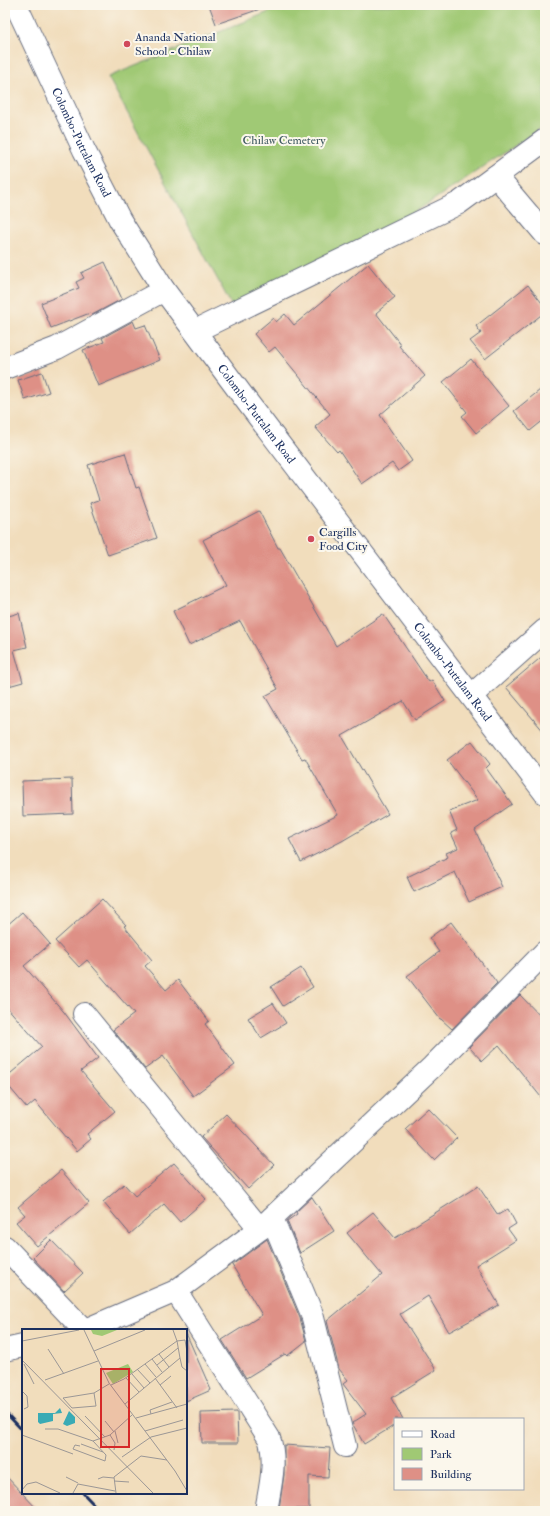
<svg xmlns="http://www.w3.org/2000/svg" width="550" height="1516" viewBox="0 0 550 1516" font-family="'IM FELL Double Pica',serif">
<style>
.green{fill:#a0c974;stroke:#5e7c69}
.building{fill:#de9086}
.lines{fill:none;stroke-linecap:round;stroke-linejoin:round}
.minor-casing{stroke:#666c7f;stroke-width:24}
.highway-casing{stroke:#666c7f;stroke-width:24}
.minor{stroke:#fff;stroke-width:22}
.highway{stroke:#fff;stroke-width:22}
.rail{stroke:#1b2f5e;stroke-width:3}
.poi-dot{fill:#d1495b;stroke:#fbf7ec;stroke-width:1.5}
.labels{text-anchor:middle;stroke-width:4;stroke-linejoin:round;paint-order:stroke}
.poi-label{font-size:12px;fill:#1b2f5e;stroke:#fbf7ec;text-anchor:start}
.park-label{font-size:12px;fill:#435d65;stroke:#fbf7ec}
.street-label{font-size:12px;fill:#1b2f5e;stroke:#fbf7ec}
.inset-road{fill:none;stroke:#9b9796;stroke-width:1}
.view{fill:#d62828;fill-opacity:0.15;stroke:#d62828;stroke-width:2}
.inset-edge{fill:none;stroke:#1b2f5e;stroke-width:2}
</style>
<rect width="100%" height="100%" fill="#fbf7ec"/>
<filter id="ink" filterUnits="userSpaceOnUse"><feTurbulence type="fractalNoise" baseFrequency=".025" numOctaves="2"/><feDisplacementMap in="SourceGraphic" scale="8" xChannelSelector="R" yChannelSelector="G"/><feConvolveMatrix kernelMatrix="1 2 1 2 8 2 1 2 1" color-interpolation-filters="sRGB"/></filter>
<filter id="wash" filterUnits="userSpaceOnUse"><feTurbulence type="fractalNoise" baseFrequency=".012" numOctaves="4" result="noise"/><feDisplacementMap in="SourceGraphic" scale="16" xChannelSelector="R" yChannelSelector="G"/><feGaussianBlur stdDeviation="0.9" result="paint"/><feColorMatrix in="noise" values="0 0 0 0 0 0 0 0 0 0 0 0 0 0 0 0 0 1.4 0 .05"/><feComposite in="paint" operator="in"/></filter>
<g filter="url(#wash)">
<rect width="100%" height="100%" fill="#f1ddbc"/>
<polygon class="green" points="286,5 545,5 545,126 418,210 233,308 108,77"/>
<g id="blocks">
<g class="building">
<polygon points="209,5 262,5 263,8 216,24"/>
<polygon points="105,262 122,299 92,315 90,313 51,328 41,303 79,288 76,282 84,278 81,273"/>
<polygon points="368,264 395,297 376,313 401,345 399,346 425,376 380,415 412,461 398,471 392,463 362,484 339,450 337,452 315,427 330,414 275,347 269,352 254,334 273,318 276,322 285,314 294,325"/>
<polygon points="528,285 545,307 545,312 485,359 470,341 481,333 476,326"/>
<polygon points="133,321 136,328 145,325 160,360 98,386 83,350 104,342 102,338"/>
<polygon points="471,359 509,406 476,433 462,416 467,412 443,382"/>
<polygon points="42,372 49,392 25,400 18,380"/>
<polygon points="545,386 545,419 530,431 514,411"/>
<polygon points="125,453 136,488 139,487 157,538 108,555 90,503 99,500 88,465"/>
<polygon points="259,511 278,548 280,548 336,646 383,614 429,682 432,680 445,701 415,720 403,701 342,736 388,814 342,841 301,862 289,839 338,815 305,758 302,759 265,696 278,689 240,621 189,645 173,611 226,585 203,540"/>
<polygon points="19,613 27,647 14,650 23,682 5,687 5,617"/>
<polygon points="545,654 545,733 506,687"/>
<polygon points="472,741 490,764 486,768 512,804 475,830 502,887 469,902 455,872 414,892 407,877 448,857 446,853 458,848 451,833 457,830 449,811 478,800 447,760"/>
<polygon points="72,779 73,814 23,816 22,781"/>
<polygon points="102,899 126,925 124,926 152,960 145,966 166,990 178,980 209,1021 205,1024 235,1065 193,1096 163,1056 145,1069 113,1030 134,1014 87,960 79,967 55,941"/>
<polygon points="22,912 50,944 24,966 64,1012 98,1058 81,1071 115,1111 87,1134 91,1139 77,1151 35,1101 27,1108 5,1082 5,1078 42,1047 5,1005 5,927"/>
<polygon points="451,922 497,983 452,1029 441,1019 440,1019 407,976 439,952 429,938"/>
<polygon points="301,968 313,987 283,1006 271,987"/>
<polygon points="520,995 545,1021 545,1102 499,1045 482,1061 469,1047"/>
<polygon points="273,1003 286,1023 261,1038 248,1018"/>
<polygon points="428,1108 457,1138 434,1160 405,1129"/>
<polygon points="226,1114 274,1165 248,1189 201,1137"/>
<polygon points="174,1163 206,1199 180,1222 164,1204 130,1234 103,1202 124,1184 135,1196"/>
<polygon points="61,1170 89,1203 37,1246 16,1222 25,1215 18,1207"/>
<polygon points="478,1186 498,1215 508,1209 516,1224 508,1229 516,1240 476,1265 499,1305 449,1332 428,1296 400,1314 436,1370 391,1398 403,1419 395,1419 395,1425 364,1444 352,1423 366,1414 343,1384 348,1380 339,1369 327,1321 382,1275 347,1233 373,1212 395,1238"/>
<polygon points="312,1197 334,1231 300,1253 287,1221 297,1214 296,1212"/>
<polygon points="267,1239 300,1318 306,1341 287,1356 285,1354 246,1378 222,1340 262,1315 232,1265"/>
<polygon points="51,1240 83,1273 64,1291 33,1258"/>
<polygon points="186,1333 211,1390 186,1401"/>
<polygon points="237,1412 238,1443 202,1443 201,1413"/>
<polygon points="284,1445 330,1448 328,1477 309,1476 309,1509 279,1509 284,1475"/>
<polygon points="5,1475 39,1511 5,1511"/>
</g>
</g>
</g>
<g filter="url(#ink)">
<use href="#blocks" fill-opacity="0" stroke="#666c7f" stroke-width="1"/>
<g class="lines">
<defs>
<g id="minor">
<polyline points="496,176 545,234"/>
<polyline points="195,331 459,203 545,140"/>
<polyline points="5,368 57,348 164,290"/>
<polyline points="472,695 545,630"/>
<polyline points="84,1014 260,1229"/>
<polyline points="272,1218 312,1314 345,1446"/>
<polyline points="5,1247 84,1330"/>
<path d="M 176,1291 L 269,1438 C 277,1461 270,1487 266,1511"/>
<polyline points="85,1330 176,1291 260,1229 432,1067 545,952"/>
<polyline points="5,1350 23,1346"/>
</g>
<g id="highway">
<path id="s1" d="M 16,5 L 84,150 L 120,220 L 164,290 L 248,403 L 545,793"/>
</g>
</defs>
<use href="#minor" class="minor-casing"/>
<use href="#highway" class="highway-casing"/>
<use href="#minor" class="minor"/>
<use href="#highway" class="highway"/>
<g class="rail">
<polyline points="5,1412 23,1431"/>
<polyline points="83,1493 100,1511"/>
</g>
</g>
</g>
<g class="poi-dot">
<circle cx="127" cy="44" r="4"/>
<circle cx="311" cy="539" r="4"/>
</g>
<g class="labels">
<g class="poi-label">
<text x="135" y="41">Ananda National<tspan x="135" dy="14">School - Chilaw</tspan></text>
<text x="319" y="536">Cargills<tspan x="319" dy="14">Food City</tspan></text>
</g>
<g class="park-label">
<text x="284" y="144">Chilaw Cemetery</text>
</g>
<g class="street-label">
<text dy="4" stroke="none"><textPath href="#s1" startOffset="152">Colombo-Puttalam Road</textPath></text>
<text dy="4" stroke="none"><textPath href="#s1" startOffset="476">Colombo-Puttalam Road</textPath></text>
<text dy="4" stroke="none"><textPath href="#s1" startOffset="800">Colombo-Puttalam Road</textPath></text>
</g>
</g>
<g transform="translate(22 1329)">
<rect width="165" height="165" fill="#f1ddbc"/>
<path d="M 69,1 L 95,1 L 80,7 L 71,5 ZM 106,35 L 111,43 L 91,55 L 84,44 Z" fill="#a0c974"/>
<path d="M 38,79 L 40,84 L 31,85 L 31,92 L 18,95 L 16,93 L 16,84 L 33,84 ZM 47,82 L 53,88 L 53,94 L 45,97 L 41,95 Z" fill="#3aabb5"/>
<path class="inset-road" d="M 62,1 L 87,54 L 153,142 L 165,162M 0,12 L 57,1M 26,20 L 42,45M 72,22 L 123,1M 137,25 L 147,38M 158,29 L 160,38 L 165,42M 130,30 L 140,43M 0,31 L 131,164M 2,35 L 12,55M 123,35 L 134,48M 135,36 L 156,19M 115,40 L 128,54M 110,45 L 122,59M 104,49 L 117,63M 133,49 L 155,79M 23,51 L 76,32M 89,56 L 102,50 L 155,12 L 151,1M 138,56 L 149,47M 0,62 L 5,67 L 6,78 L 2,80M 72,64 L 74,77 L 50,79 L 41,69 ZM 72,64 L 87,55M 103,75 L 158,29 L 155,12 L 163,11 L 165,23M 129,85 L 128,81 L 150,73M 63,87 L 83,108M 114,89 L 165,75M 83,92 L 92,103M 23,100 L 36,100 L 71,112M 93,102 L 96,114M 123,102 L 161,91M 0,106 L 51,125M 88,106 L 93,114 L 92,121M 59,115 L 81,123M 58,117 L 53,116 L 51,120 L 83,132 L 84,126 L 71,112 L 88,106 L 110,86M 100,128 L 129,108 L 165,99M 44,148 L 56,154M 76,150 L 81,148 L 92,149M 92,152 L 107,153M 0,161 L 5,155 L 14,153 L 38,164M 51,164 L 56,155 L 93,162M 94,164 L 92,148 L 119,127 L 145,131"/>
<path class="view" d="M 79,40 L 107,40 L 107,118 L 79,118 Z"/>
<rect width="165" height="165" class="inset-edge"/>
</g>
<rect width="550" height="1516" fill="none" stroke="#fbf7ec" stroke-width="20"/>
<rect x="394" y="1418" width="130" height="72" fill="#fbf7ec" stroke="#a1a7b3"/>
<rect x="402" y="1431" width="20" height="6" fill="#ffffff" stroke="#a1a7b3"/>
<text x="430" y="1438" font-size="12" fill="#1b2f5e">Road</text>
<rect x="402" y="1448" width="20" height="12" fill="#a0c974" stroke="#a1a7b3"/>
<text x="430" y="1458" font-size="12" fill="#1b2f5e">Park</text>
<rect x="402" y="1468" width="20" height="12" fill="#de9086" stroke="#a1a7b3"/>
<text x="430" y="1478" font-size="12" fill="#1b2f5e">Building</text>
</svg>
